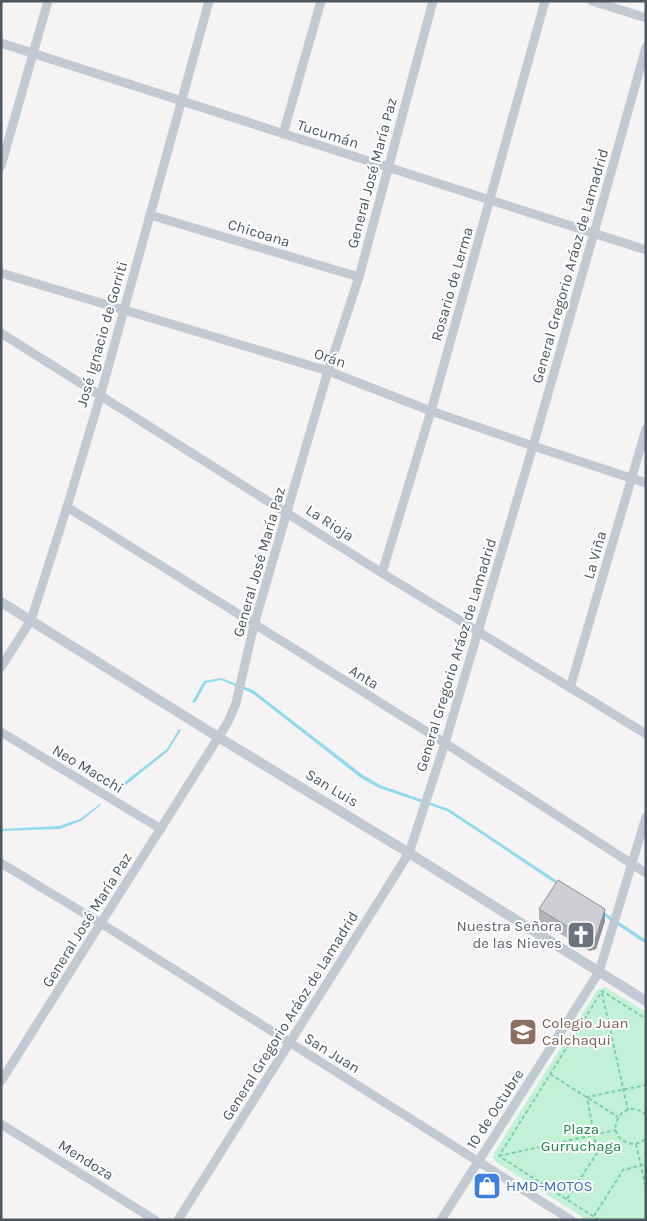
<svg xmlns="http://www.w3.org/2000/svg" width="647" height="1221" viewBox="0 0 647 1221" font-family="Karla,sans-serif">
<style>
.green{fill:#c3f1d5}
.water{fill:#90daee}
.lines{fill:none;stroke-linecap:round;stroke-linejoin:round}
.path{stroke:#7ad0a6;stroke-width:2;stroke-dasharray:4 2.5;stroke-linecap:butt}
.minor{stroke:#c1cad2;stroke-width:9}
.tertiary{stroke:#c1cad2;stroke-width:10}
.wall{fill:#b0b2b7}
.shaded-wall{fill:#909195}
.building{fill:#cdcfd5;stroke:#909195}
.labels{text-anchor:middle;stroke-width:4;stroke-linejoin:round;paint-order:stroke}
.street-label{font-size:15px;fill:#4a5661;stroke:#fff}
.worship-label{font-size:15px;fill:#5b616d;stroke:#fff;text-anchor:end}
.education-label{font-size:15px;fill:#785e54;stroke:#fff;text-anchor:start}
.park-label{font-size:15px;fill:#17864f;stroke:#fff}
.shop-label{font-size:15px;fill:#366cbe;stroke:#fff;text-anchor:start}
</style>
<rect width="100%" height="100%" fill="#f5f3f3"/>
<polygon class="green" points="605,987 646,1012 646,1220 587,1220 496,1162 493,1158 494,1153 596,992 598,989"/>
<g class="water">
<polygon points="221,678 253,690 363,775 380,785 449,809 646,940 646,944 447,811 379,788 361,778 252,693 221,680 206,683 195,703 192,702 204,681"/>
<polygon points="179,729 181,730 168,751 117,792 113,791 167,749"/>
<polygon points="100,804 101,805 81,821 60,829 1,831 1,829 59,826 80,819"/>
</g>
<g class="lines">
<g class="path">
<polyline points="602,993 628,1110"/>
<polyline points="550,1074 618,1117"/>
<path d="M 646,1115 C 623,1094 601,1134 628,1143 C 635,1145 641,1143 646,1138"/>
<polyline points="636,1144 646,1188"/>
<polyline points="499,1156 616,1130"/>
<polyline points="567,1199 597,1153 587,1097 646,1085"/>
<polyline points="594,1216 623,1170 646,1164"/>
<polyline points="599,1220 499,1156 602,991 646,1019"/>
</g>
<g class="minor">
<polyline points="592,1 646,18"/>
<polyline points="1,43 646,250"/>
<polyline points="283,134 321,1"/>
<polyline points="1,166 48,1"/>
<polyline points="150,215 359,277"/>
<polyline points="1,273 328,371 431,411 533,446 646,483"/>
<polyline points="1,333 382,573 646,734"/>
<polyline points="67,507 445,743 646,873"/>
<polyline points="382,573 431,411 545,1"/>
<polyline points="1,667 31,620 67,507 100,397 209,1"/>
<polyline points="570,688 646,429"/>
<polyline points="1,732 161,829"/>
<polyline points="1,863 102,924 571,1220"/>
<polyline points="1,1081 228,722 236,703 254,625 328,371 359,277 433,1"/>
<polyline points="1,1124 155,1220"/>
<polyline points="178,1220 409,853 445,743 533,446 594,233 646,47"/>
<polyline points="441,1220 599,972 646,817"/>
</g>
<polyline class="tertiary" points="1,602 218,737 409,853 646,1001"/>
</g>
<polygon class="wall" points="539,909 605,921 596,949 589,951 539,921"/>
<polygon class="shaded-wall" points="605,909 605,921 596,949 589,951 589,940"/>
<polygon class="building" points="558,880 605,909 596,937 589,940 539,909"/>
<defs>
<symbol id="church-square" viewBox="-11 -11 22 22"><rect x="-9" y="-9" width="18" height="18" rx="4" fill="#6b7280" stroke="#fff"/><path d="M-1.2-6h2.4v3.5h3.3v2.4h-3.3V6h-2.4V-.1h-3.3v-2.4h3.3Z" fill="#fff"/></symbol>
<symbol id="school-square" viewBox="-11 -11 22 22"><rect x="-9" y="-9" width="18" height="18" rx="4" fill="#8d6e63" stroke="#fff"/><path d="M0-5L7-2L0 1L-7-2ZM-4 1L0 2.5L4 1V4Q0 6-4 4Z" fill="#fff"/></symbol>
<symbol id="shop-square" viewBox="-11 -11 22 22"><rect x="-9" y="-9" width="18" height="18" rx="4" fill="#3f7fe0" stroke="#fff"/><path d="M-5-2.5h2.3a2.7 3.5 0 0 1 5.4 0H5L5.5 6h-11ZM-1.5-2.5h3a1.5 2.3 0 0 0-3 0Z" fill="#fff"/></symbol>
</defs>
<g fill-rule="evenodd">
<use href="#church-square" x="565" y="919" width="32" height="32"/>
<use href="#school-square" x="507" y="1016" width="32" height="32"/>
<use href="#shop-square" x="471" y="1170" width="32" height="32"/>
</g>
<g class="labels">
<g class="street-label">
<text transform="translate(328 134) rotate(18)" y="5">Tucumán</text>
<text transform="translate(372 173) rotate(-75)" y="5">General José María Paz</text>
<text transform="translate(259 233) rotate(17)" y="5">Chicoana</text>
<text transform="translate(570 266) rotate(-74)" y="5">General Gregorio Aráoz de Lamadrid</text>
<text transform="translate(452 284) rotate(-74)" y="5">Rosario de Lerma</text>
<text transform="translate(102 334) rotate(-74)" y="5">José Ignacio de Gorriti</text>
<text transform="translate(330 358) rotate(19)" y="5">Orán</text>
<text transform="translate(330 523) rotate(33)" y="5">La Rioja</text>
<text transform="translate(595 555) rotate(-74)" y="5">La Viña</text>
<text transform="translate(259 562) rotate(-74)" y="5">General José María Paz</text>
<text transform="translate(456 655) rotate(-73)" y="5">General Gregorio Aráoz de Lamadrid</text>
<text transform="translate(364 677) rotate(32)" y="5">Anta</text>
<text transform="translate(88 769) rotate(31)" y="5">Neo Macchi</text>
<text transform="translate(332 788) rotate(31)" y="5">San Luis</text>
<text transform="translate(87 920) rotate(-58)" y="5">General José María Paz</text>
<text transform="translate(290 1016) rotate(-58)" y="5">General Gregorio Aráoz de Lamadrid</text>
<text transform="translate(332 1053) rotate(32)" y="5">San Juan</text>
<text transform="translate(495 1109) rotate(-57)" y="5">10 de Octubre</text>
<text transform="translate(86 1160) rotate(32)" y="5">Mendoza</text>
</g>
<g class="worship-label">
<text x="562" y="931">Nuestra Señora<tspan x="562" dy="17">de las Nieves</tspan></text>
</g>
<g class="education-label">
<text x="542" y="1028">Colegio Juan<tspan x="542" dy="17">Calchaqui</tspan></text>
</g>
<g class="park-label">
<text x="581" y="1134">Plaza<tspan x="581" dy="17">Gurruchaga</tspan></text>
</g>
<g class="shop-label">
<text x="506" y="1191">HMD-MOTOS</text>
</g>
</g>
<rect width="647" height="1221" fill="none" stroke="#4a5661" stroke-width="5"/>
</svg>
